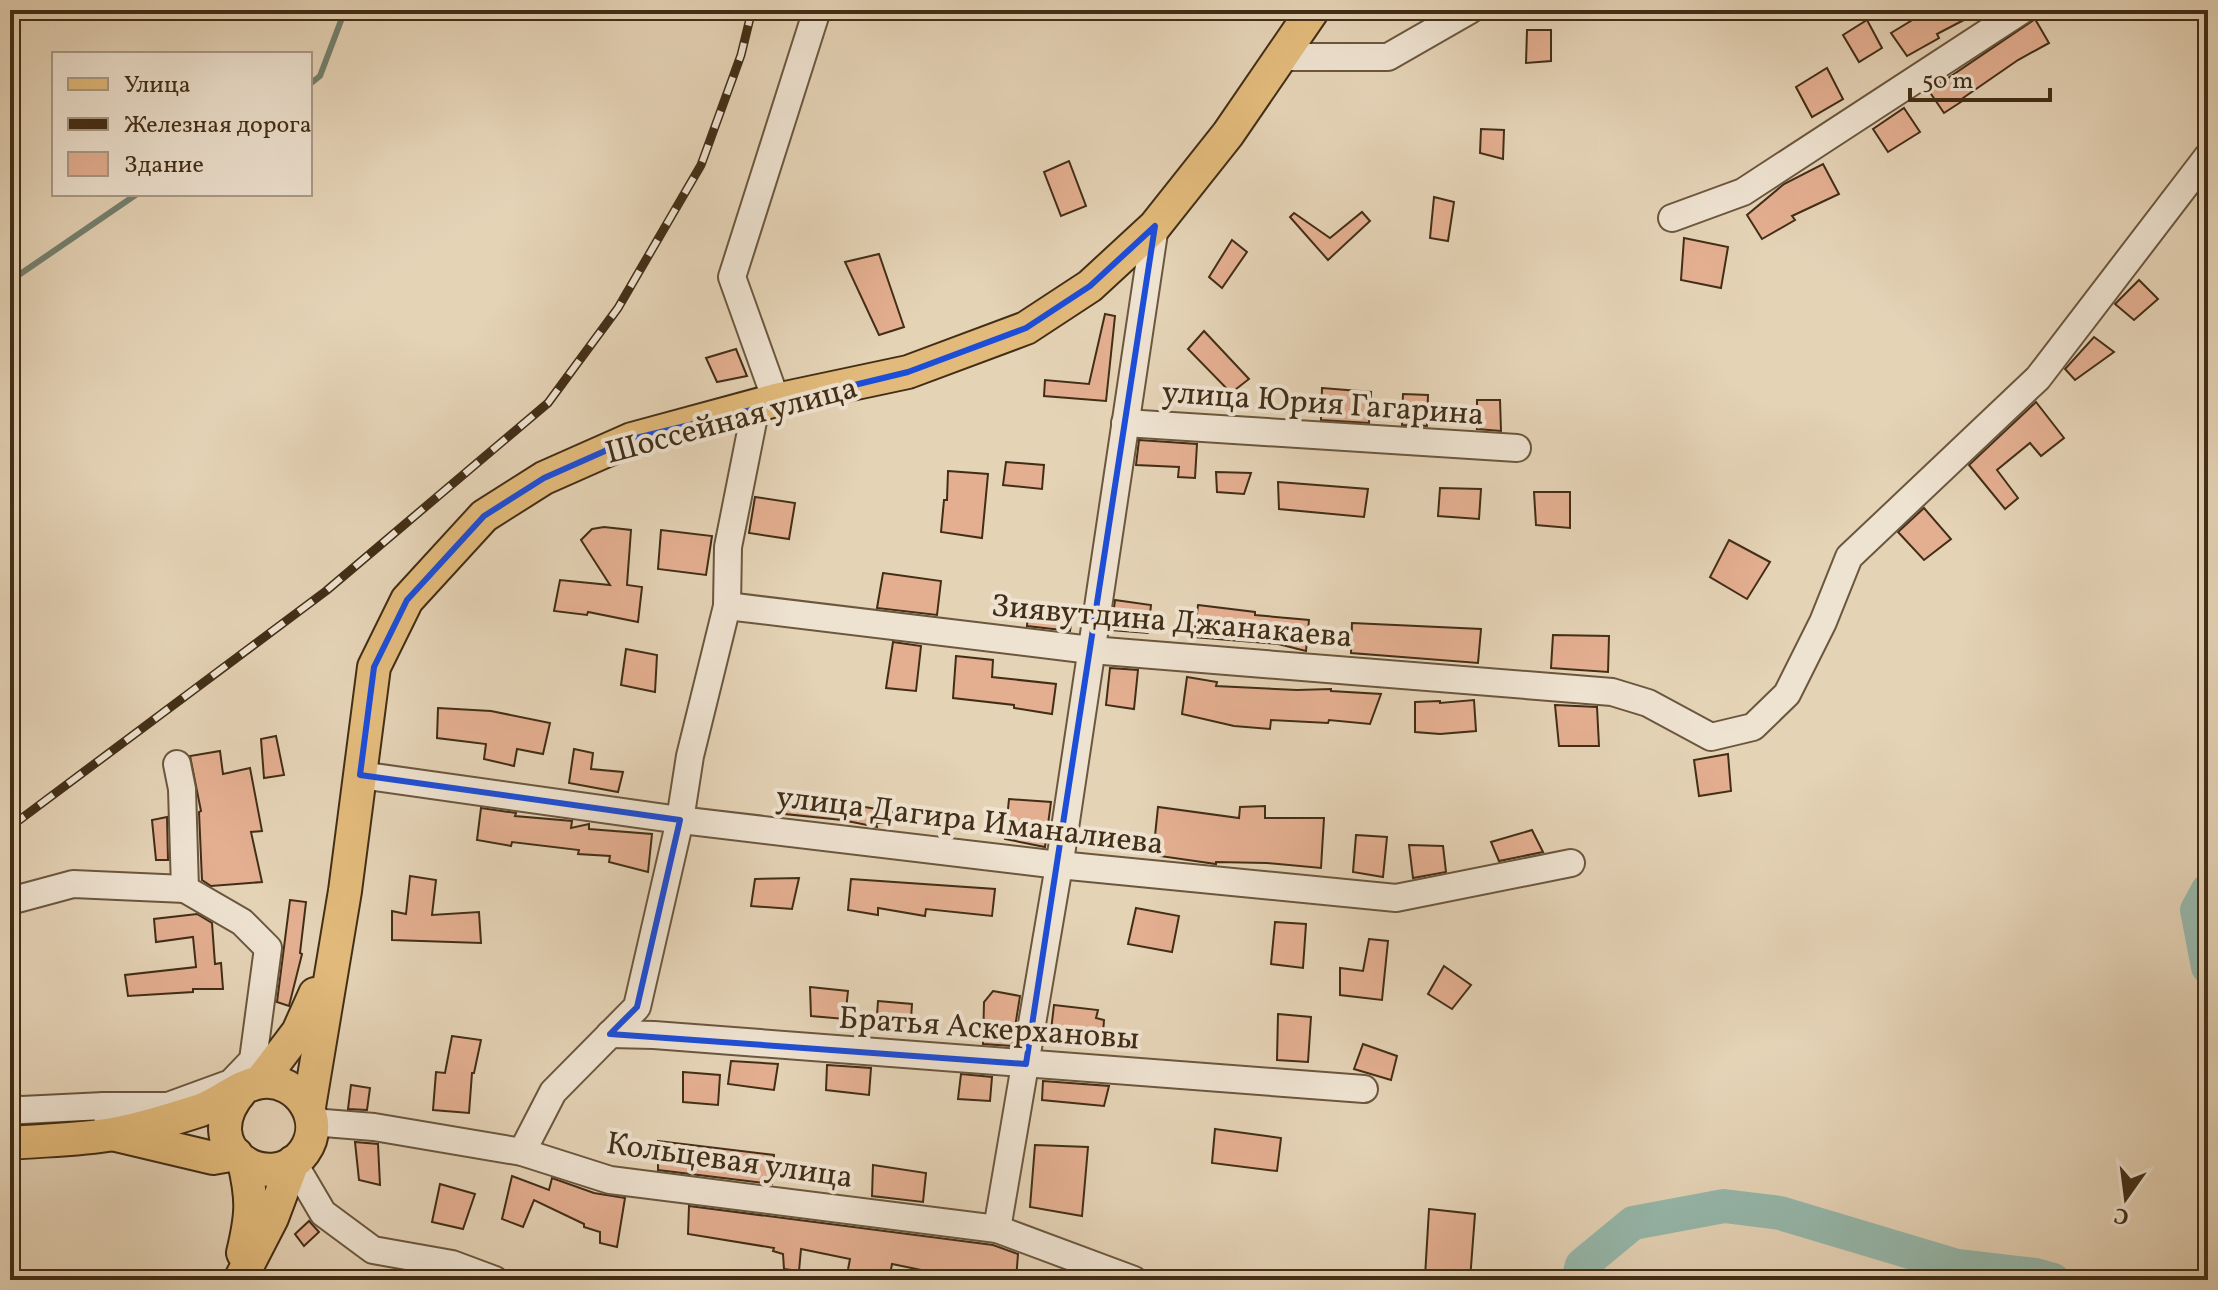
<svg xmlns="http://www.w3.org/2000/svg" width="2218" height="1290" viewBox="0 0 2218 1290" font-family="Vollkorn,serif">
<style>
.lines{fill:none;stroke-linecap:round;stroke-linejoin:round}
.stream{stroke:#74816f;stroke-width:6}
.river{stroke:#96b8ab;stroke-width:34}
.building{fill:#e4af91;stroke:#422e16;stroke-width:2}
.minor-casing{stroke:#6b573e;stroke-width:30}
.major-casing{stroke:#422e16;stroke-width:36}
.minor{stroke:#eee2d0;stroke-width:26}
.major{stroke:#e2ba7b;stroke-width:32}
.rail-casing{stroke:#422e16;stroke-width:9}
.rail{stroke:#eee2d0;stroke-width:6;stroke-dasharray:18;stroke-linecap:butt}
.marked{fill:none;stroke:#1d4ed8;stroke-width:6;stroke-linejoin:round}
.labels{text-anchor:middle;stroke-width:8;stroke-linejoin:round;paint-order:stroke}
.street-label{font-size:32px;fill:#422e16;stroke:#eee2d0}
</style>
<rect width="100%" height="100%" fill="#e5d3b6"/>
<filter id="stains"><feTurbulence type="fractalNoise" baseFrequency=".0025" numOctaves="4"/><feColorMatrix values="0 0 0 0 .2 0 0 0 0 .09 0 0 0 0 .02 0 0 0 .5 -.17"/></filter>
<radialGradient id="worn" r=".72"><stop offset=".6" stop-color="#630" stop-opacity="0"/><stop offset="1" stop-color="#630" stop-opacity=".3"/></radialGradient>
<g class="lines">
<g class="stream">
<polyline points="310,84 320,76 345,10"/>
<polyline points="10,281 137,194"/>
</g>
<g class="river">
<polyline points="2208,890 2197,910 2208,967"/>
<polyline points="1578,1280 1582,1265 1633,1223 1724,1206 1780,1213 1957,1266 2035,1275 2053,1280"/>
</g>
</g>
<g class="building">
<polygon points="1929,10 1983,10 1937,34 1939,38 1907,56 1891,33"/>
<polygon points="2035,19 2049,43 2018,60 1963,98 1964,100 1944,113 1929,91"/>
<polygon points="1867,20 1882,48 1859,62 1843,35"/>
<polygon points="1527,30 1551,30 1551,61 1526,63"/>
<polygon points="1827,68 1843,99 1812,117 1796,87"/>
<polygon points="1904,108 1920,132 1888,152 1873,129"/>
<polygon points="1481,129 1504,130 1503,159 1480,153"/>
<polygon points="1069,161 1086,206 1061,216 1044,172"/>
<polygon points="1823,164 1839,194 1792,216 1795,220 1762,239 1747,215 1784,184"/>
<polygon points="1434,197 1454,202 1448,241 1430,238"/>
<polygon points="1362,212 1370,221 1328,260 1290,217 1294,213 1330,238"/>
<polygon points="1684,238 1728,247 1721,288 1681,280"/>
<polygon points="1232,240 1247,252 1222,288 1209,277"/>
<polygon points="879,254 904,327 879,335 845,262"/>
<polygon points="2139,280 2158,299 2134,320 2115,304"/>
<polygon points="1105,314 1115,316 1106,401 1044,396 1045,380 1089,384"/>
<polygon points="1204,331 1249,379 1231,393 1188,349"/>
<polygon points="2094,337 2114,352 2075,380 2065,369"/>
<polygon points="736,349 747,376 717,382 706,358"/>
<polygon points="1322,388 1371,392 1369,423 1321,420"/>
<polygon points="1403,394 1428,395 1427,426 1402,425"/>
<polygon points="1477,400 1500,400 1501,431 1477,429"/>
<polygon points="2036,402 2064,438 2041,456 2030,443 1997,470 2018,498 2005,509 1969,465"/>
<polygon points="1139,440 1197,444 1195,478 1178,477 1179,467 1136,465"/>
<polygon points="1006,462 1044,465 1042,489 1003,485"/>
<polygon points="948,471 988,474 982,538 941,532 944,500 947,500"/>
<polygon points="1216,472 1251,473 1244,494 1217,492"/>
<polygon points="1278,482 1368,489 1364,517 1279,509"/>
<polygon points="1440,488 1481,489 1479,519 1438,516"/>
<polygon points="1534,492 1570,492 1570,528 1536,525"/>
<polygon points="755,497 795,503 789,539 749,533"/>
<polygon points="1924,508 1951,539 1924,560 1898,532"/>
<polygon points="604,527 631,530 627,585 642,587 638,622 588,612 587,615 554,611 560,580 610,585 581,540 592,529"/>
<polygon points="661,530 712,536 706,575 658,569"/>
<polygon points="1729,540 1770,562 1747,599 1710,577"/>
<polygon points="883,573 941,581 937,615 877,608"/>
<polygon points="1115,600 1151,605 1148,633 1111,630"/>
<polygon points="1029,603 1073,610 1070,631 1027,626"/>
<polygon points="1198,605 1255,612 1255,615 1309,620 1306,651 1278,644 1194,637"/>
<polygon points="1352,623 1481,629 1478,663 1351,653"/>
<polygon points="1553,635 1609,636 1608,672 1551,668"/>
<polygon points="893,642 921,646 916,691 886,688"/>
<polygon points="626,649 657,655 655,692 621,685"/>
<polygon points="956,656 993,660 992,677 1056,684 1052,714 1014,708 1014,705 953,698"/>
<polygon points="1110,668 1138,670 1134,709 1106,705"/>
<polygon points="1187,677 1217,682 1216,686 1297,690 1331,689 1331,691 1381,694 1370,724 1329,720 1328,723 1271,720 1270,729 1234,726 1182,714"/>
<polygon points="1474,700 1476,731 1440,734 1415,732 1415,702 1440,701 1440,703"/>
<polygon points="1555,705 1597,707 1599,746 1559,746"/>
<polygon points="438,708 491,711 550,723 543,754 517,749 514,766 484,759 486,744 437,738"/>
<polygon points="276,736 284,775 264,778 261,739"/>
<polygon points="574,749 593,753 591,769 623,772 618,792 569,783"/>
<polygon points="220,751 223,774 250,768 262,831 251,832 262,882 211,886 202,880 199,812 201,811 190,756"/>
<polygon points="1728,754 1731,791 1699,796 1694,760"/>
<polygon points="1009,799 1051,802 1045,847 1005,839"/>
<polygon points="788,800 859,806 912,815 912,821 876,823 877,827 842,820 785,814"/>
<polygon points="1265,806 1265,818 1324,818 1321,868 1267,863 1216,862 1216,864 1153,855 1158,807 1239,818 1240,807"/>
<polygon points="481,808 516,813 515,816 572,821 571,828 589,824 589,829 652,834 648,872 609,862 610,856 578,854 579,850 512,842 511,846 477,840"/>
<polygon points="167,817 168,860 156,860 152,820"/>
<polygon points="1532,830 1543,852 1499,861 1491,842"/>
<polygon points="1356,835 1387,837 1383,877 1353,872"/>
<polygon points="1409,845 1443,846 1446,872 1413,878"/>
<polygon points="410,876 436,880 432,915 479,912 481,943 392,940 392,911 406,914"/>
<polygon points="799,878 792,909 751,906 755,879"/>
<polygon points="851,879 995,889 992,916 926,909 925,916 878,908 878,915 848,910"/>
<polygon points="290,900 306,902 300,953 302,954 289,1006 277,1002"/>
<polygon points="1136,908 1179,916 1172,952 1128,944"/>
<polygon points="197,914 212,923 215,964 221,963 223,989 193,989 193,992 128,996 125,975 196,967 193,937 156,942 154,919"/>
<polygon points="1275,922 1306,924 1303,968 1271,964"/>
<polygon points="1369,939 1388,941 1382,1000 1340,995 1340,968 1363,971"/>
<polygon points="1444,966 1471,985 1452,1009 1428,994"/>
<polygon points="810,987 848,991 845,1019 811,1016"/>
<polygon points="993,991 1020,996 1012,1046 983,1044 984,1002"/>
<polygon points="878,1001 912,1004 910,1033 876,1030"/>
<polygon points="1054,1005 1098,1010 1096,1018 1104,1020 1102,1046 1050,1039"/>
<polygon points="1278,1014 1311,1017 1308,1062 1277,1060"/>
<polygon points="452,1036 481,1040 474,1073 472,1073 469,1113 433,1110 436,1072 445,1073"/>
<polygon points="1363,1044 1397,1056 1391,1080 1354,1069"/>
<polygon points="731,1061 778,1064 774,1090 728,1084"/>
<polygon points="827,1065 871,1068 869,1095 826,1090"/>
<polygon points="683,1072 720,1075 718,1105 683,1102"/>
<polygon points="961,1074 992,1077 990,1101 958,1099"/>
<polygon points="1043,1081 1109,1086 1104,1106 1042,1100"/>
<polygon points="351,1085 370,1088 367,1110 348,1109"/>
<polygon points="1215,1129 1281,1138 1277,1171 1212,1163"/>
<polygon points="658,1141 774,1155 772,1184 658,1170"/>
<polygon points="355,1142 378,1144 380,1185 359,1180"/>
<polygon points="1035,1145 1088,1147 1082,1216 1030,1207"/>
<polygon points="873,1165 926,1173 923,1202 872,1196"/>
<polygon points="512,1176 549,1190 552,1178 594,1193 625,1198 617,1247 600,1243 600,1232 584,1227 584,1224 534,1200 523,1227 502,1219"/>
<polygon points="440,1184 475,1194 463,1229 432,1222"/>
<polygon points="689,1206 993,1245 1018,1254 1016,1280 970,1280 892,1264 889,1280 846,1280 850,1259 801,1249 799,1271 784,1269 783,1254 773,1251 774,1248 688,1234"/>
<polygon points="1429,1209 1475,1214 1470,1280 1425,1277"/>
<polygon points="309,1221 319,1232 304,1246 295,1234"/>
</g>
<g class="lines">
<defs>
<g id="minor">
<polyline points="1281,57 1388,57 1470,10"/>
<polyline points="1672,218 1743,192 2022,10"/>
<polyline points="776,400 732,277 817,10"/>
<polyline points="1125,423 1517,448"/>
<polyline points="727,606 1091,650 1612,692 1648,703 1711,737 1753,727 1787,694 1823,622 1849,557 2038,378 2208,156"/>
<polyline points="360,775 680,820 1059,865 1396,898 1571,863"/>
<polyline points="10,901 73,884 185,889"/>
<polyline points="610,1034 654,1035 1364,1089"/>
<polyline points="10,1108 22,1110 104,1106"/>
<polyline points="312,1122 374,1127 522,1152 610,1180 997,1229 1134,1280"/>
<polyline points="113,1134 104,1106 168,1106 231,1083 253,1060 268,948 242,922 185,889 182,789 177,764"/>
<polyline points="522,1152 553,1092 637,1007 680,820 690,756 727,606 728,547 756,406"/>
<polyline points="293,1162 323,1213 373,1250 452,1264 495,1280"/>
<polyline points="997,1229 1062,848 1155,226"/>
</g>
<g id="major">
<polyline points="260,1082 298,1032 315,994"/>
<polyline points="309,1107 345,891 374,667 407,600 484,516 544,478 632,439 776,400 908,372 1026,328 1090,286 1155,226 1228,134 1313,10"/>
<polyline points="116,1135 213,1158 236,1154"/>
<path d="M 10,1143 C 44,1140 80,1140 113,1134 C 142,1129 173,1119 201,1110 C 221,1103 241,1084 262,1082 C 298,1078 327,1120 304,1152 C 271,1197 190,1149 242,1090"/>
<path d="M 243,1253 C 252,1215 253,1200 244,1162"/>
<polyline points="240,1280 272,1218 293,1162"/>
</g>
</defs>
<use href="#minor" class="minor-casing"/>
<use href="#major" class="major-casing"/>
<use href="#minor" class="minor"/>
<use href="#major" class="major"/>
<defs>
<polyline id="rail" points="10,827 326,591 548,403 618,308 701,165 741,55 752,10"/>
</defs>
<use href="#rail" class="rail-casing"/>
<use href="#rail" class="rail"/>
</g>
<path class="marked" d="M 1155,226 L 1026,1064 L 610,1034 L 637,1007 L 680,820 L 360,775 L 374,667 L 407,600 L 484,516 L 544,478 L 632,439 L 908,372 L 1026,328 L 1090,286 Z"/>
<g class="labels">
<g class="street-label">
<text transform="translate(1323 402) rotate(4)" y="11">улица Юрия Гагарина</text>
<text transform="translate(731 419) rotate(-15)" y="11">Шоссейная улица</text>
<text transform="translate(1172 620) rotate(5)" y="11">Зиявутдина Джанакаева</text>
<text transform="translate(970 819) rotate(7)" y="11">улица Дагира Иманалиева</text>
<text transform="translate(989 1027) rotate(4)" y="11">Братья Аскерхановы</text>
<text transform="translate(730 1159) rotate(8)" y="11">Кольцевая улица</text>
</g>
</g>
<rect width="2218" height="1290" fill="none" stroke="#e5d3b6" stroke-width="40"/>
<rect x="12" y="12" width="2194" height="1266" fill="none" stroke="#422e16" stroke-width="4"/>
<rect x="20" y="20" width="2178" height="1250" fill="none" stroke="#422e16" stroke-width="2"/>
<rect x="52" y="52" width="260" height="144" fill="#eee2d0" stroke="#a99a86" stroke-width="2"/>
<rect x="68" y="78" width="40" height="12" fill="#e2ba7b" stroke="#a99a86" stroke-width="2"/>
<text x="124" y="92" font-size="24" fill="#422e16">Улица</text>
<rect x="68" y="118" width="40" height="12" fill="#422e16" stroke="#a99a86" stroke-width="2"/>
<text x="124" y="132" font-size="24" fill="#422e16">Железная дорога</text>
<rect x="68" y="152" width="40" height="24" fill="#e4af91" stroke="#a99a86" stroke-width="2"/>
<text x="124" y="172" font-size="24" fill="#422e16">Здание</text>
<g transform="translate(2126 1198) rotate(194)" stroke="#eee2d0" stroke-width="6" paint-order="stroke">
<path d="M0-6L14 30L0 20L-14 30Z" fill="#422e16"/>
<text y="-12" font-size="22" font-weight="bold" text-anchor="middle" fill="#422e16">С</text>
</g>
<path d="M1910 88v12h140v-12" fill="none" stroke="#422e16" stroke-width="4"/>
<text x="1922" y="88" font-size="24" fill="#422e16" stroke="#eee2d0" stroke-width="6" paint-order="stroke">50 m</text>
<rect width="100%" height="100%" filter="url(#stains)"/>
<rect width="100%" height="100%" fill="url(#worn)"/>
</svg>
